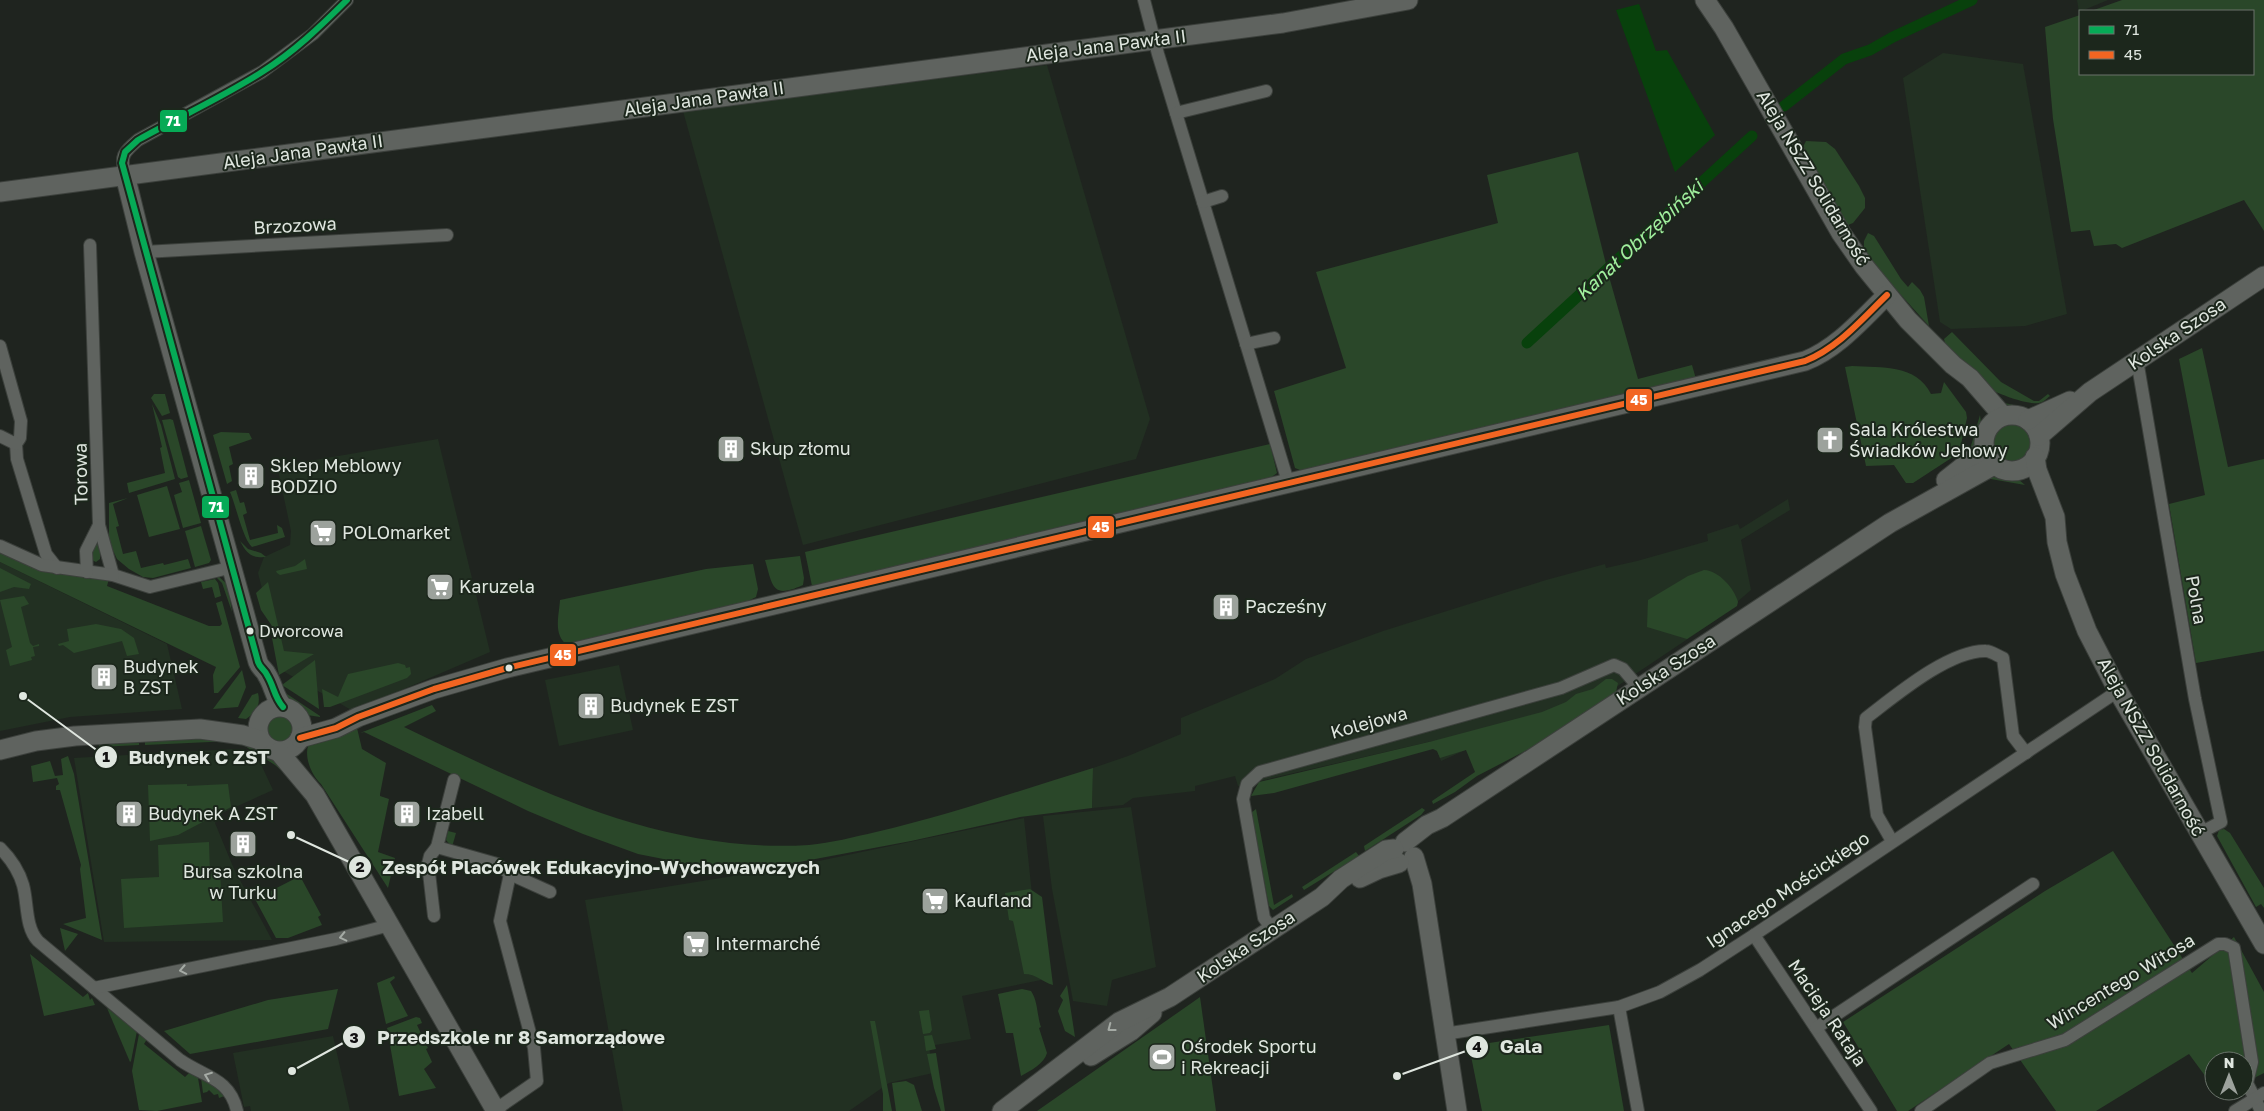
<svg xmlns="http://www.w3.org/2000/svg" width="2264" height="1111" viewBox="0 0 2264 1111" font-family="'Golos Text',sans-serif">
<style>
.built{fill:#223022}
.green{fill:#2a4729}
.water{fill:#08410c}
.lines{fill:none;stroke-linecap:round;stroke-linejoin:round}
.canal{stroke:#08410c;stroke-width:11}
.street-casing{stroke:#3c403c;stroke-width:14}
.secondary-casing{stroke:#3c403c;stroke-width:21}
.street{stroke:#5f635f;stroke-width:12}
.secondary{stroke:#5f635f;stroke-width:19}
.bus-1-casing{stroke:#1c271c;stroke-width:10}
.bus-2-casing{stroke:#1c271c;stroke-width:10}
.bus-1{stroke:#06aa56;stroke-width:6}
.bus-2{stroke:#f26522;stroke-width:6}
.oneway{stroke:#a5aba5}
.bus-dot{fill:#dfe6df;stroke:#1c271c;stroke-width:2}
.labels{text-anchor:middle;stroke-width:4;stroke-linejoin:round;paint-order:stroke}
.bus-label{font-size:17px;fill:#dfe6df;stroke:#1c271c;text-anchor:start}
.street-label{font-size:18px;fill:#dfe6df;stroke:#1c271c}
.poi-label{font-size:18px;fill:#dfe6df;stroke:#1c271c;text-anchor:start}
.water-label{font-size:19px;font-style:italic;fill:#a0ef9d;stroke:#1c271c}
.leader{fill:none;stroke:#dfe6df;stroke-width:2}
.callout-dot{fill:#dfe6df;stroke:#1c271c;stroke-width:2}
.mark-label{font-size:15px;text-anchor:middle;font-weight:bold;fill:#111}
.callout-label{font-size:19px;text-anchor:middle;font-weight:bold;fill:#dfe6df;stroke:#1c271c;stroke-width:4;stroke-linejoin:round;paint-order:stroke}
.line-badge{stroke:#1c271c;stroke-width:2}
.badge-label{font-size:14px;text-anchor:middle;font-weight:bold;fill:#fff}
</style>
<rect width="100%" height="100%" fill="#1f241f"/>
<g class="built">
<polygon points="2077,0 2108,0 2079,12"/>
<polygon points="1943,53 2023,64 2067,314 2025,326 1951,329 1940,322 1903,78"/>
<polygon points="1047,65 1150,419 1136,459 803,545 683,111"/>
<polygon points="438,439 490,652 353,711 283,671 258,573 264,557 290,545 291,531 278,470 309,461"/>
<polygon points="1788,499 1790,510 1741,540 1751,590 1716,620 1546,734 1472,747 1441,761 1433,741 1238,786 1235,776 1195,786 1195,791 1133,798 1123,805 1092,808 1093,768 1128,756 1181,734 1181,718 1275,679 1306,659 1383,631 1546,580 1605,564 1606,568 1637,561 1708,541 1707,534 1738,524 1740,529"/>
<polygon points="0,562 167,644 182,709 70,717 0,731"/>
<polygon points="619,665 633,730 559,746 545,680"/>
<polygon points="236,749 241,750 259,760 273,790 220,814 215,823 234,869 272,940 104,942 74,758"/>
<polygon points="1131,807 1156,967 1112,980 1107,1006 1073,1001 1052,889 1043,816"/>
<polygon points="1024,818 1041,980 962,996 971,1039 929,1046 933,1073 889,1083 849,1111 623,1111 585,900 795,866"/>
<polygon points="333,1036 350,1111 251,1111 250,1106 244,1107 233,1053"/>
</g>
<g class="green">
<polygon points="2122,0 2264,0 2264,231 2244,200 2122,248 2116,244 2094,246 2090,230 2071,232 2053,119 2045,27 2080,15 2080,74 2253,74 2253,11 2091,11"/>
<polygon points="1806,141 1826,142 1835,149 1859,186 1865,198 1865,208 1853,223 1848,225 1844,221 1803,147"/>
<polygon points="1578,152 1610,280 1638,379 1692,365 1696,379 1310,469 1300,470 1295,468 1274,391 1346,368 1316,272 1498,223 1487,175"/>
<polygon points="1868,233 1874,236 1901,279 1908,287 1912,282 1920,290 1924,297 1929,326 1864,254 1864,241"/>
<path d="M 1952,332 L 2001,382 L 2034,401 L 2039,401 L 2048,394 L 2050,396 C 2046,399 2044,402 2039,403 C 2029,405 2001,395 1992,390 L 1945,343 L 1944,339 Z"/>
<polygon points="2202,348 2228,467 2264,459 2264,651 2196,663 2169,504 2205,495 2179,359"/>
<path d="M 1852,366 C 1882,368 1916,364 1931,394 L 1941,393 L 1944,382 L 1966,412 L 1967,418 L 1959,453 L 1913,483 L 1906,483 L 1894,465 L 1866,466 L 1845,367 Z"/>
<polygon points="154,394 165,394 170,413 162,416 151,398"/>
<path d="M 2000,402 L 2036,410 C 2022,416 2011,411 2000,402 Z"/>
<polygon points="152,404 161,425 175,479 129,493 127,483 165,473 160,448 162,447"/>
<path d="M 1980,415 C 1983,431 1978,444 1968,456 Z"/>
<polygon points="170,419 173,420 188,477 181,479 178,477 162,420"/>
<circle cx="2011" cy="443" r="20"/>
<polygon points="221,432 249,433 252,439 229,447 233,464 229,466 232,481 227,484 213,435"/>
<polygon points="1270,444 1277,473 1269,479 812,586 805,552"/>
<polygon points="1996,474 2018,479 2025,485 1985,478"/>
<polygon points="189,480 201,523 183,528 174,495 182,492 179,483"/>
<polygon points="167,486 180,529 149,537 137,495"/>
<path d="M 236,490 L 240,503 L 244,502 L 247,513 L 243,515 L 250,540 L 278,533 L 277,525 L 282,528 L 285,537 L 252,547 C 243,539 236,506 230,492 Z"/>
<polygon points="128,498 113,504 119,526 116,527 123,554 136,551 141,568 163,563 164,565 188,559 191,568 153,578 143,577 129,569 117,559 109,542 109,503"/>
<polygon points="201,526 211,560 209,563 195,567 185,531"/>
<polygon points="94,539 100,544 100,559 96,562 92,560 90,548"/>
<path d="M 240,541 L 248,549 L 261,553 L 266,557 C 251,558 247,554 240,541 Z"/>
<polygon points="0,549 53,573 109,579 107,586 209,626 220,626 222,624 216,603 222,601 240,667 218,693 214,693 213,675 216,667 0,562"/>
<path d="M 800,556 L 804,578 L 803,585 C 772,599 773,587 765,560 Z"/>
<polygon points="305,559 307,569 280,575 277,573 276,571 295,566"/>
<path d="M 753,564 L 758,589 L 756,597 L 748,601 L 567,645 C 553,634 559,616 560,600 L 706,569 Z"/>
<polygon points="0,568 31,584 29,589 14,587 0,592"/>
<path d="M 1704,570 C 1719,571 1734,588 1738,602 L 1737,606 L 1687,639 L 1647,627 L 1648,600 L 1688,576 Z"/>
<polygon points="218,576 228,585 232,612 222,583 216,577"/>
<polygon points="215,579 218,583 221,596 215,598 212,587 203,589 201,582"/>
<polygon points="268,582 284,651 314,654 279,675 272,638 274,637 272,626 261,610 256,593"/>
<polygon points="24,596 29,604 21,607 30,643 33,646 39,644 39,646 33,647 35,656 31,657 32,660 10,666 6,650 12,647 0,600"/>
<polygon points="96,624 121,629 134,638 139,654 127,656 122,641 74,653 63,645 59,646 58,644 69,641 67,629"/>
<polygon points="315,660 319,709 282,685"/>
<polygon points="398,663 405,665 406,668 410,667 411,674 407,678 330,707 324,707 322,689 338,697 348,674"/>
<polygon points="242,670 246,687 238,707 213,709"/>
<polygon points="1606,679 1612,679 1618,683 1616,692 1529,749 1477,776 1455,792 1433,804 1432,801 1475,772 1466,750 1440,758 1437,751 1433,749 1274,793 1251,796 1259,782 1433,741 1542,712 1566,702 1576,694 1593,689"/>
<polygon points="278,688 320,716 320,717 307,715 295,705 287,702"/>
<path d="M 258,693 C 261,705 256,712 246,719 L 238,718 L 252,695 Z"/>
<path d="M 432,705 L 436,711 L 404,727 C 534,789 661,854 809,845 C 831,843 854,837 876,832 C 949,815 1021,790 1093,768 L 1092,808 L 1020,817 L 911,841 L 778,866 L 714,869 L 638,854 L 583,834 L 528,811 L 364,732 L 360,733 Z"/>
<circle cx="279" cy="729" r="16"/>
<path d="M 357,728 L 362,749 L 386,763 L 380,794 L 380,796 L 389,799 L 378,852 L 395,858 L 388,888 L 321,784 C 312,776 303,756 309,744 Z"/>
<polygon points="207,735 232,741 145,745 145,739"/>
<polygon points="139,739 139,745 99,747 99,741"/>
<polygon points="240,743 257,748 267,756 282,761 291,770 284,773 275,765"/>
<polygon points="68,756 74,774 102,940 63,924 86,918 80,869 81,865 60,790 56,790 56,786 59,784 57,778 33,782 31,766 50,761 55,776 63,775 61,759"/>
<polygon points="187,784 187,786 228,784 231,807 178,835 150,841 148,785"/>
<polygon points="1422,808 1425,810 1421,815 1365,851 1364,846"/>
<polygon points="1256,809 1274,905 1292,894 1293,897 1273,910 1269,906 1251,813"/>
<polygon points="2224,829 2230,833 2264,888 2264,908 2261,904 2256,907 2217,836 2219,830"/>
<polygon points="448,831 456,833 452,847 446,840"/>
<polygon points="209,842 210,874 220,873 223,922 124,928 121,879 159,877 158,845"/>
<polygon points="2113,851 2192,973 2234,937 2264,992 2264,1073 2244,1083 2244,1061 2214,1061 2214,1088 2189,1054 2096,1111 2056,1111 2009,1044 1908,1111 1897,1111 1843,1022 2045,891"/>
<polygon points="1356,852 1359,856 1304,890 1302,887"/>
<polygon points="300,876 321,915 318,917 322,925 288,938 276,938 255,899"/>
<path d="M 1030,889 L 1042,897 L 1053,985 C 1042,982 1037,974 1024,974 L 1014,925 L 1013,921 L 1009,920 L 1005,893 Z"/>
<polygon points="60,928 78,934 65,951"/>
<polygon points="30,954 83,997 88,993 90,1000 92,998 95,1005 44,1016"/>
<polygon points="394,976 395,978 390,982 408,1016 386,1024 377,983"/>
<polygon points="1067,985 1075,1037 1065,1031 1058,1011 1063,1000 1060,996"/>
<polygon points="338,989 328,1029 190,1054 164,1031 268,1000"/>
<path d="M 1022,989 L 1031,991 C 1038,1001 1037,1016 1041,1027 L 1039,1028 L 1047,1053 C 1044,1064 1030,1071 1021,1076 L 1013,1033 L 1006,1033 L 998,994 Z"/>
<polygon points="1200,997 1216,1111 1037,1111 1193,1002"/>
<polygon points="107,1008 137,1031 131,1061 130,1062"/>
<polygon points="929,1010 932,1030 930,1033 923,1034 919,1011"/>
<polygon points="416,1017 420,1018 422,1023 417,1025 428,1048 426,1049 432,1062 424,1069 436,1088 399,1096 387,1028"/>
<polygon points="870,1021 875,1021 892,1111 883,1111 883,1094"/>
<polygon points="1609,1025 1624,1111 1482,1111 1469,1046"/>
<polygon points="139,1034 147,1039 144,1044 185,1077 190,1072 198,1078 202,1102 157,1111 139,1110 132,1071"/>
<polygon points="932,1035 936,1049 926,1051 924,1036"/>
<polygon points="936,1053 945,1111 941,1111 934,1088 927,1054"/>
<polygon points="201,1078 214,1081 227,1095 219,1098 218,1094 214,1095 209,1090 207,1092 203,1093"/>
<polygon points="906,1081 914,1085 922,1111 896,1111 892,1083"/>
</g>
<polygon class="water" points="1639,4 1656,51 1667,50 1715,135 1675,172 1616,10"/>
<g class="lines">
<g class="canal">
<polyline points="1784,106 1844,59 1870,50 1893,37 1972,0"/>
<polyline points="1527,343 1752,136"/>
</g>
<defs>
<g id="street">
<polyline points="1144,0 1158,54 1289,485"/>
<polyline points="1176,113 1266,91"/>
<path d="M 125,175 C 120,156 123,153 138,140 L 262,72 L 313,34 L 347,0"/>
<polyline points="1203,202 1222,196"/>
<polyline points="90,245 99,525 113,575 150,587 233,567"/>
<polyline points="144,252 447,235"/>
<polyline points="1246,344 1274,338"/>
<polyline points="0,346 21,421 20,438 16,444 17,459 46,554 57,568"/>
<polyline points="2137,360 2195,699 2221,822 2200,833"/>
<polyline points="0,436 16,444"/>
<polyline points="0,546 42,565 113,575"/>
<polyline points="87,572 86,551 99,525"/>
<polyline points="454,780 437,847 497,864 510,874 550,892"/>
<path d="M 1892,841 L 1877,815 L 1865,727 L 1866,718 C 1895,696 1949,650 1986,651 C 1991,651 1998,656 2003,658 L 2013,736 L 2026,753"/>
<path d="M 0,848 C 10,858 19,871 23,885 C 28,903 25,927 38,941 L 180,1060 C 204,1077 230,1078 237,1111"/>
<polyline points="434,916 428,864 430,856 437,847"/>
<polyline points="1272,929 1264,918 1243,799 1247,784 1260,772 1561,688 1614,665 1623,669 1639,688"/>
<polyline points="1754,935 1871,1111"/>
<polyline points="94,988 336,939 390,925"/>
<polyline points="1619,1007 1638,1111"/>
<polyline points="1816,1028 2033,884"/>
<polyline points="1444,1034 1619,1007 1660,992 1700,970 1754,935 2118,691"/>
<polyline points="495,1110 537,1081 534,1048 500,921 510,874"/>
<polyline points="1921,1111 1990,1063 2065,1040 2218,944 2225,944 2234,948 2252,1062 2247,1083 2261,1111"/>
<polyline points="2235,1111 2264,1093"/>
</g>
<g id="secondary">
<polyline points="1705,0 1724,28 1841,233 1864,266 1908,320 1953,365 1970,378 2003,416"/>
<path d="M 125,175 L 144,252 L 258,662 C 260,668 265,670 267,675 C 274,686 274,697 283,707"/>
<polyline points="0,192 1283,23 1408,0"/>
<circle cx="2012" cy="443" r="28"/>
<polyline points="2028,420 2070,401"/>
<polyline points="2039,436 2090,392 2264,276"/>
<polyline points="2035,457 2037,470 2055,517 2057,542 2065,574 2087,631 2118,691 2264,944"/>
<polyline points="1946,480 1984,450"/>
<circle cx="280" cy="729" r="22"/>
<path d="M 300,738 L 336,728 L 358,717 L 434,689 L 507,668 L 1805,361 C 1838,348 1862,319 1887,295"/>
<polyline points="0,750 36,741 75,736 200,729 243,735 260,740"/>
<polyline points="279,752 315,795 496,1111"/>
<polyline points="1405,842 1427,825 1442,818 1890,523 1994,465"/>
<polyline points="1414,857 1422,884 1457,1111"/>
<polyline points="1360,878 1379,869 1399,863"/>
<polyline points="1091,1056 1131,1031 1152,1013"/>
<polyline points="1002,1111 1119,1022 1170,997 1322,897 1341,879 1386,850 1394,849"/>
</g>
</defs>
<use href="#street" class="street-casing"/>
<use href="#secondary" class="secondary-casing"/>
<use href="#street" class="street"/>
<use href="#secondary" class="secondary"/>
<defs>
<path id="bus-1" d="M 283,707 C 274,697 274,686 267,675 C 265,670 260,668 258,662 L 122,163 L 125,152 L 138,140 C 179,117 223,97 262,72 C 294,52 320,27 347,0"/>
<path id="bus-2" d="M 300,738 L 336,728 L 358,717 L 434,689 L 507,668 L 1805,361 C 1838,348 1862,319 1887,295"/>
</defs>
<use href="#bus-1" class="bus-1-casing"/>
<use href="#bus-2" class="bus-2-casing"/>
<use href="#bus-1" class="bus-1"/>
<use href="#bus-2" class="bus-2"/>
</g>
<defs><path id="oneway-chevron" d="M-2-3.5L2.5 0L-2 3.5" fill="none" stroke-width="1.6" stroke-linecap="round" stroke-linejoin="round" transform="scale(1.25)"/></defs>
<g class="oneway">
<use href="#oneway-chevron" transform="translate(343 937) rotate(167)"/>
<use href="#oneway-chevron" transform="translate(183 970) rotate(169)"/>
<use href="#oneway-chevron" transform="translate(1111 1028) rotate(143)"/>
<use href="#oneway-chevron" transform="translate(208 1076) rotate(-159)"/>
</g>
<defs>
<symbol id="church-square" viewBox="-11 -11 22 22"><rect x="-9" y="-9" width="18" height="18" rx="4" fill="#9ca29c" stroke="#1c271c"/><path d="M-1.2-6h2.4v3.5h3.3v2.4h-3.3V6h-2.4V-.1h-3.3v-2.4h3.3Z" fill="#fff"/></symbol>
<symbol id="building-square" viewBox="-11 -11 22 22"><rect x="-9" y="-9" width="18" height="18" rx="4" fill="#9ca29c" stroke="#1c271c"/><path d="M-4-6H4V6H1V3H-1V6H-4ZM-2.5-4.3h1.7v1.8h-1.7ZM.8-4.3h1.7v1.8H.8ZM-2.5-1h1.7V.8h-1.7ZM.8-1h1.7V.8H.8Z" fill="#fff"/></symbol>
<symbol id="supermarket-square" viewBox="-11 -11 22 22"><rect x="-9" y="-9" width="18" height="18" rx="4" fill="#9ca29c" stroke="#1c271c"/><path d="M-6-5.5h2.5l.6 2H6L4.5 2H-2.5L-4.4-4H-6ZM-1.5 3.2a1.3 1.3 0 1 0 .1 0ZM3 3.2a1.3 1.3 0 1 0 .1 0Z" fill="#fff"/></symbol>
<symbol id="stadium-square" viewBox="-11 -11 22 22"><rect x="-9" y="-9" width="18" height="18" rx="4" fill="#9ca29c" stroke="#1c271c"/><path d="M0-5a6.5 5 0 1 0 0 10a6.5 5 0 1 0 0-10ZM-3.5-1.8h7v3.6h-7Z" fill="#fff"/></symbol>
</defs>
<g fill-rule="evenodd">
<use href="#church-square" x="1814" y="424" width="32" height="32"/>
<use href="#building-square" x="715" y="433" width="32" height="32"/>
<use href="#building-square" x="235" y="460" width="32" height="32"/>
<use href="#supermarket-square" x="307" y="517" width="32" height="32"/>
<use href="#supermarket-square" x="424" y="571" width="32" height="32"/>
<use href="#building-square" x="1210" y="591" width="32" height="32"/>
<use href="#building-square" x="88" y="661" width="32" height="32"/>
<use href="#building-square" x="575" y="690" width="32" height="32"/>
<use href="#building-square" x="113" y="798" width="32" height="32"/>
<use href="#building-square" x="391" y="798" width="32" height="32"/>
<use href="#building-square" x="227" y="828" width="32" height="32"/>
<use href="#supermarket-square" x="919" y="885" width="32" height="32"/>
<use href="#supermarket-square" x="680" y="928" width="32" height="32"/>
<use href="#stadium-square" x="1146" y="1041" width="32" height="32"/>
</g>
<g class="bus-dot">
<circle cx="250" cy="631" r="4.5"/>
<circle cx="509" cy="668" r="4.5"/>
</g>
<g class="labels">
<g class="bus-label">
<text x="259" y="637">Dworcowa</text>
</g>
<g class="street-label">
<text transform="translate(1106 46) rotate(-7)" y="6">Aleja Jana Pawła II</text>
<text transform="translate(704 99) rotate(-8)" y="6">Aleja Jana Pawła II</text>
<text transform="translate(303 152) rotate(-8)" y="6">Aleja Jana Pawła II</text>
<text transform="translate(1813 178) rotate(59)" y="6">Aleja NSZZ Solidarność</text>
<text transform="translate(295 226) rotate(-3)" y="6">Brzozowa</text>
<text transform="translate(2177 334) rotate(-34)" y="6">Kolska Szosa</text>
<text transform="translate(81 474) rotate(-91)" y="6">Torowa</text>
<text transform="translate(2196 600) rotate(80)" y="6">Polna</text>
<text transform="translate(1666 670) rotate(-33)" y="6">Kolska Szosa</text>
<text transform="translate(1369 723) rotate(-15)" y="6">Kolejowa</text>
<text transform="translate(2151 747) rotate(61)" y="6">Aleja NSZZ Solidarność</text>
<text transform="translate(1788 890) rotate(-34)" y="6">Ignacego Mościckiego</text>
<text transform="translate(1246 947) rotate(-34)" y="6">Kolska Szosa</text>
<text transform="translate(2121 982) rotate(-31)" y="6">Wincentego Witosa</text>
<text transform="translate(1827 1013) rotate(56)" y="6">Macieja Rataja</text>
</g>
<g class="poi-label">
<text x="1849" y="436">Sala Królestwa<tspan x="1849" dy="21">Świadków Jehowy</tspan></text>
<text x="750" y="455">Skup złomu</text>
<text x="270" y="472">Sklep Meblowy<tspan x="270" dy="21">BODZIO</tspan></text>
<text x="342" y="539">POLOmarket</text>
<text x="459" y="593">Karuzela</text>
<text x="1245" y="613">Pacześny</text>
<text x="123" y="673">Budynek<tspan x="123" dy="21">B ZST</tspan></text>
<text x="610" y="712">Budynek E ZST</text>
<text x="148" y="820">Budynek A ZST</text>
<text x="426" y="820">Izabell</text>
<text x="243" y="878" text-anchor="middle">Bursa szkolna<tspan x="243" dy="21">w Turku</tspan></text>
<text x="954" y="907">Kaufland</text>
<text x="715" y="950">Intermarché</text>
<text x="1181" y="1053">Ośrodek Sportu<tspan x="1181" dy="21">i Rekreacji</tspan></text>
</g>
<g class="water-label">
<text transform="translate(1639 240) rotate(-43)" y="7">Kanał Obrzębiński</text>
</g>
</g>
<path class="leader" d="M23 696L106 757M291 835L360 867M292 1071L354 1037M1397 1076L1477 1047"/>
<g class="callout-dot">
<circle cx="23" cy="696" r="5"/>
<circle cx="291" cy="835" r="5"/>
<circle cx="292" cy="1071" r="5"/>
<circle cx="1397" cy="1076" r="5"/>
<circle cx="106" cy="757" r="12"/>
<circle cx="360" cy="867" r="12"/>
<circle cx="354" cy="1037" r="12"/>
<circle cx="1477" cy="1047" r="12"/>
</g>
<g class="mark-label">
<text x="106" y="762">1</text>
<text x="360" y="872">2</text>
<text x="354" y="1043">3</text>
<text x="1477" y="1052">4</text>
</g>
<g class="callout-label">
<text x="199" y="764">Budynek C ZST</text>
<text x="601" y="874">Zespół Placówek Edukacyjno-Wychowawczych</text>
<text x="521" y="1044">Przedszkole nr 8 Samorządowe</text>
<text x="1521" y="1053">Gala</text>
</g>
<g class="line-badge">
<rect x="159" y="109" width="29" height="24" rx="5" fill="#06aa56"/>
<rect x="1625" y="388" width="28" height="24" rx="5" fill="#f26522"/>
<rect x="201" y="495" width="29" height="24" rx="5" fill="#06aa56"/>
<rect x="1087" y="515" width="28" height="24" rx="5" fill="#f26522"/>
<rect x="549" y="643" width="28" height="24" rx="5" fill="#f26522"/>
</g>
<g class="badge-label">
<text x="173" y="126">71</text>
<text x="1639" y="405">45</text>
<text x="216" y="512">71</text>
<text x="1101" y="532">45</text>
<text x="563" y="660">45</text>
</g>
<rect x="2079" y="10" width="175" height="65" fill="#1c271c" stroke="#6a736a"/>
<rect x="2089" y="26" width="25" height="8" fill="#06aa56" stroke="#6a736a"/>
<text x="2124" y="35" font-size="15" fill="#dfe6df">71</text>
<rect x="2089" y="51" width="25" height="8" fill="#f26522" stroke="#6a736a"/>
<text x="2124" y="60" font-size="15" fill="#dfe6df">45</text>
<g transform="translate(2229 1076)"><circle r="24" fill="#1c271c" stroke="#6a736a"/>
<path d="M0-4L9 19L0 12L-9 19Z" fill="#9ca29c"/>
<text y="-8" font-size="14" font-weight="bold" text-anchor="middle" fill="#dfe6df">N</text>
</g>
</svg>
